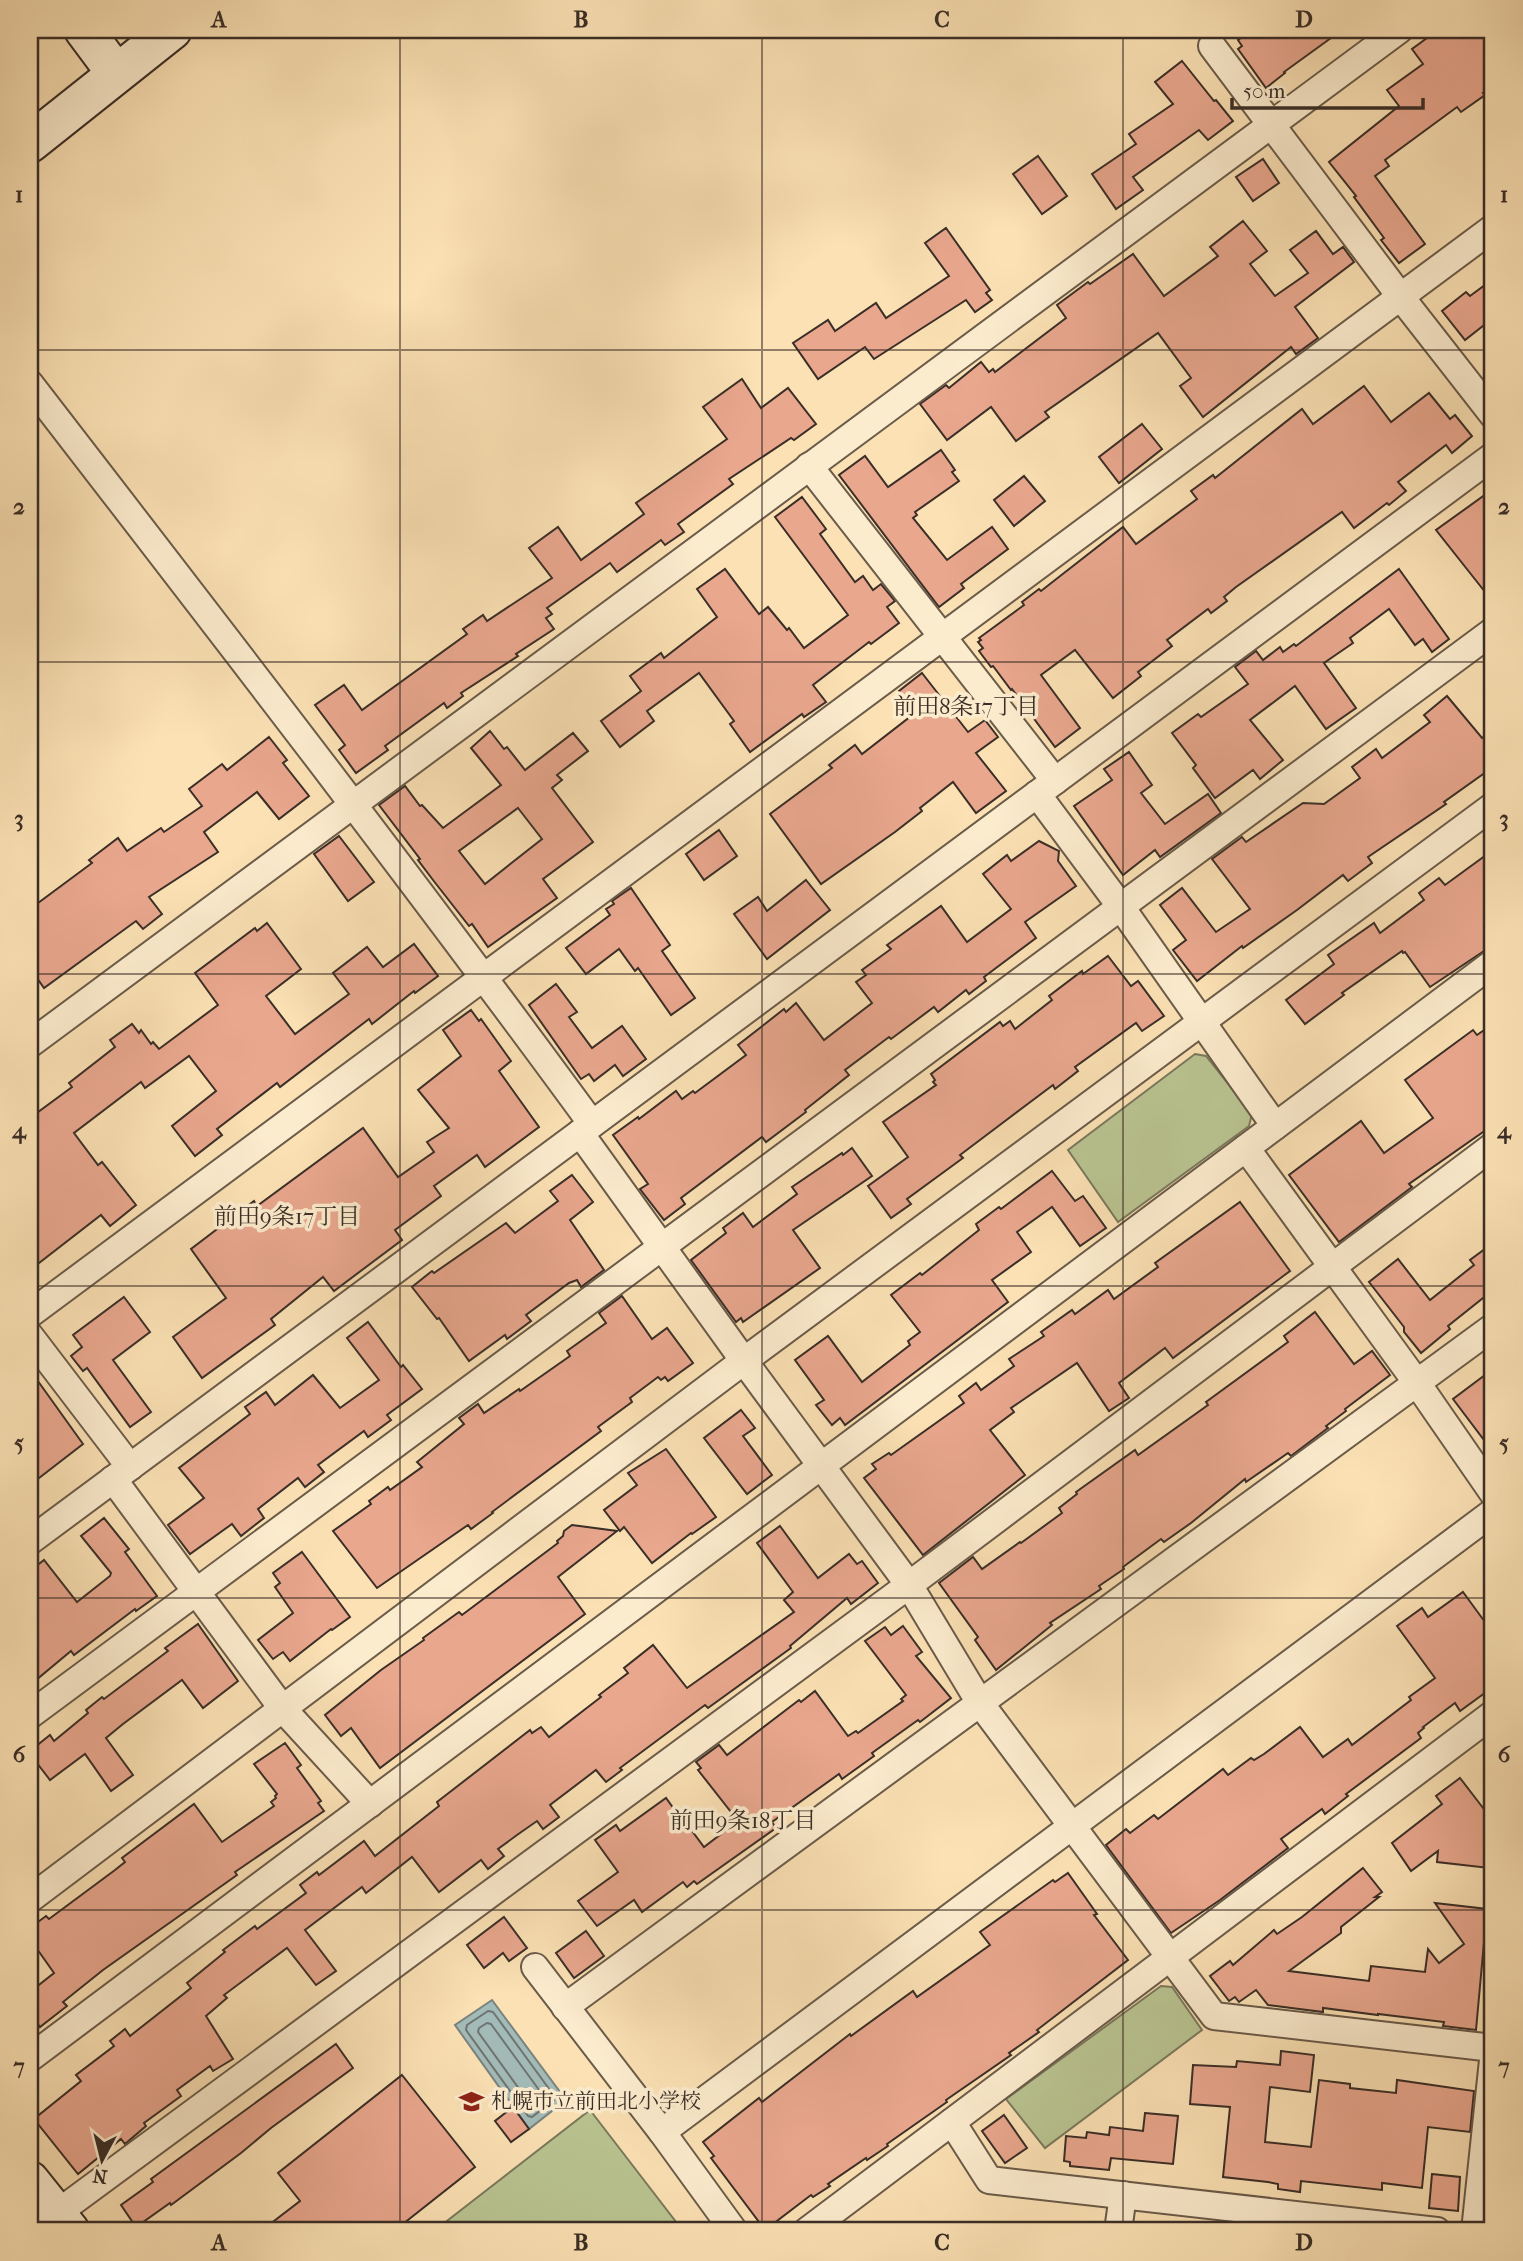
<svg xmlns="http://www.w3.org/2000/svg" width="1523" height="2261" viewBox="0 0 1523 2261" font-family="'IM FELL French Canon','Noto Serif JP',serif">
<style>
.green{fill:#b9c491;stroke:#7a795c;stroke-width:2}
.water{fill:#a3bbb8;stroke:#79837e;stroke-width:2}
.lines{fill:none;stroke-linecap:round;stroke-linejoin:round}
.shore{stroke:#6e7470;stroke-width:2}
.building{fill:#e9a78e;stroke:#3a2e27;stroke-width:2;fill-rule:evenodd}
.street-casing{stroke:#6a5b4a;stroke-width:30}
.secondary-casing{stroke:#3a2e27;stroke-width:42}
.street{stroke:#fcecce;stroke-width:26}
.secondary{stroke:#fcecce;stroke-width:38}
.grid{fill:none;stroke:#3a2e27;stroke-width:2;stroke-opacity:0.55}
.labels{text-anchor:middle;stroke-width:7;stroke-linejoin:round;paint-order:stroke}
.poi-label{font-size:21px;fill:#3a2e27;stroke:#fcecce;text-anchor:start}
.neighbourhood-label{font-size:23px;fill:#3a2e27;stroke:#fcecce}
.neatline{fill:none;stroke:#3a2e27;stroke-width:2.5}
.grid-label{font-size:23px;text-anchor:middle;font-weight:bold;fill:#3a2e27}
</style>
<rect width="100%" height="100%" fill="#fbe1b4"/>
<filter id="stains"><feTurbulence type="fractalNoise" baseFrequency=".00286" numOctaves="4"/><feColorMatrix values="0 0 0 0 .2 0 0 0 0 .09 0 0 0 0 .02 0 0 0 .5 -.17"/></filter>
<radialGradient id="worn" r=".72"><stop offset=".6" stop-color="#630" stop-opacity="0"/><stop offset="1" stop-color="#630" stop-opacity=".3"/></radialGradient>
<g class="green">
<polygon points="1195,1054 1206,1056 1252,1114 1249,1126 1118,1222 1068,1150"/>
<polygon points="1161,1986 1172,1987 1202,2030 1045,2148 1006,2099"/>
<polygon points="590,2110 683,2231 434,2231"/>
</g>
<polygon class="water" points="492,2000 566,2100 529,2129 455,2025"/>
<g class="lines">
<g class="shore">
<polygon points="488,2011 493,2012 555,2097 554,2100 532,2117 528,2116 466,2030 467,2025"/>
<polygon points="487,2023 491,2024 542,2094 542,2098 534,2104 530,2104 478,2032 479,2028"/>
</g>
</g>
<g class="building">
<polygon points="1252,30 1342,30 1284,72 1285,73 1266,88 1238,49 1242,46 1238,40"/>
<polygon points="1438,30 1488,30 1493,37 1493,86 1483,93 1485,95 1461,112 1457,107 1385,160 1389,166 1375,176 1425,244 1399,263 1381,240 1384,238 1354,197 1356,196 1329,162 1399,106 1387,90 1423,64 1412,49"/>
<polygon points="1182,61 1214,101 1216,100 1233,121 1208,140 1199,130 1133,177 1143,190 1116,209 1092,174 1136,144 1129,134 1173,104 1155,82"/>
<polygon points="1038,156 1067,196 1042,214 1013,174"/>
<polygon points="1263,159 1279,183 1253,201 1236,177"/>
<polygon points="1243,221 1267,251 1250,264 1275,296 1308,273 1290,250 1316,231 1333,254 1343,247 1354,262 1295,307 1318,338 1296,354 1291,347 1203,417 1180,386 1191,378 1158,333 1045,412 1049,417 1016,441 991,407 947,440 920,404 946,385 949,388 981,362 989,372 993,369 995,372 1066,318 1057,305 1088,282 1090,284 1133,254 1164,296 1218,256 1210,247"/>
<polygon points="946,228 990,290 986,293 992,300 975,312 966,300 874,359 865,347 818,379 793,343 828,320 835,331 876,303 886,318 949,276 925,243"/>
<polygon points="1493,279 1493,318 1465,340 1442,311 1466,292 1470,296"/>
<polygon points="742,379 761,408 788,388 816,424 794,440 791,438 729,479 733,484 678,524 684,532 665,545 661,540 617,572 610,563 547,608 552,614 546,618 554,629 516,654 518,656 461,693 463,696 447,708 444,703 385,746 388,750 356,773 339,750 345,745 315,705 344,685 362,710 467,634 463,629 483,615 487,621 552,578 529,548 558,527 581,560 644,514 636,503 727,439 703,407"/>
<polygon points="1364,386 1391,422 1429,393 1450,419 1455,415 1472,436 1452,453 1446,445 1398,482 1406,491 1389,505 1387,503 1354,528 1342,512 1236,587 1224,597 1227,601 1211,613 1208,609 1167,640 1172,646 1138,672 1141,676 1113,698 1075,650 1041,675 1080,728 1055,747 1012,689 1011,690 993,666 991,667 979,651 983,648 978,642 981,640 979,638 1024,605 1022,602 1039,589 1041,591 1123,527 1136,544 1197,499 1191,491 1213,475 1215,478 1302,409 1313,424"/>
<polygon points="1142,424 1162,449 1119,483 1099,457"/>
<polygon points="941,450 955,470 952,472 959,481 915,512 917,515 913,518 947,560 992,527 1008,549 961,584 964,588 939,607 839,475 865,456 888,487"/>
<polygon points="1024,476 1045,501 1014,526 994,500"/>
<polygon points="1493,489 1493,602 1436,530"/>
<polygon points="802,497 826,529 820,534 855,582 863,576 873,590 881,584 895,601 887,607 899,623 871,644 869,642 813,685 826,702 804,717 802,714 750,752 730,724 734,721 699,673 647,711 654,721 620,747 601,721 641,691 630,676 661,653 664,658 717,617 697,589 725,569 759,614 768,607 787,630 789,628 804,648 848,615 775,517"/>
<polygon points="1399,569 1449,639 1432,652 1423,639 1415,645 1389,609 1350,638 1353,643 1324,663 1356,708 1326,729 1295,686 1250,720 1283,760 1260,779 1253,770 1215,798 1193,768 1196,765 1172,733 1198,714 1201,717 1248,684 1235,667 1256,651 1263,660 1280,647 1283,652 1294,644 1296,646"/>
<polygon points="922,673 968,732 985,720 998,737 976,753 1006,791 976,813 953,782 920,808 922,811 895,832 821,884 770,814 832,768 829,765 855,745 862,754 911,716 905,709 910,705 899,691"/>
<polygon points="1447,696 1482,738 1493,730 1493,767 1444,802 1446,804 1368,857 1372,863 1348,881 1343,875 1297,910 1243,948 1242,946 1197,981 1173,950 1186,940 1160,905 1182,888 1216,932 1250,909 1212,859 1242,837 1246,842 1303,803 1324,804 1360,778 1352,767 1376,749 1382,758 1430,722 1424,715"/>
<path d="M 490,731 L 504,749 L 507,747 L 525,770 L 573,733 L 588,751 L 557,775 L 562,780 L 552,788 L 593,842 L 543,879 L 557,898 L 488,947 L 472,924 L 469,926 L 433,880 L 418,860 L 420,859 L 379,805 L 405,786 L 420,806 L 422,805 L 443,828 L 501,785 L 471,748 ZM 518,808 L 542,839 L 485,884 L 459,851 Z"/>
<polygon points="269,737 287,760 283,763 309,796 279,819 257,792 204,832 218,852 149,897 162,914 143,929 136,921 44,988 30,968 30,909 92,863 89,860 118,838 127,851 161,828 164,832 202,806 189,789 222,764 227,770"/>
<polygon points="1129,752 1152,785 1141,793 1165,824 1208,794 1221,813 1160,857 1155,850 1123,875 1074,806 1112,780 1104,769"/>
<polygon points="719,830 737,856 704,880 686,854"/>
<polygon points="339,836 374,882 348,901 314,854"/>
<polygon points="1039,841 1059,851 1058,861 1076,886 1025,922 1036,938 984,977 986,981 969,994 966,990 938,1012 934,1007 891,1039 889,1037 845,1070 849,1075 805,1110 806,1112 766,1142 762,1137 681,1198 685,1204 664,1220 640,1189 648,1184 613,1135 638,1117 639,1119 676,1091 682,1099 693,1091 695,1093 746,1055 738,1045 784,1009 786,1012 796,1003 824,1040 872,1003 856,982 866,975 862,970 891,949 887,945 941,906 967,942 1011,909 983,874 1007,855 1011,861"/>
<polygon points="1493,850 1493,945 1430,987 1405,952 1403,953 1402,951 1342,993 1344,995 1305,1024 1286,1000 1334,964 1328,955 1374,923 1380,933 1424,900 1419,893 1439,878 1445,885"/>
<polygon points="806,880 830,910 767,959 734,914 758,897 767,911"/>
<polygon points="631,888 670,945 662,951 695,998 671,1015 638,968 635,971 619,949 586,974 566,948 610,915 606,909 614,904 612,901"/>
<polygon points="267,923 301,969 266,996 295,1034 349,994 333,973 367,947 383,967 414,944 438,976 415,993 414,991 372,1024 369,1019 280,1087 277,1083 217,1129 222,1135 195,1156 172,1126 216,1091 189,1056 145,1088 141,1082 74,1133 98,1165 102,1162 136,1205 110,1226 101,1215 30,1270 30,1118 72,1087 69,1083 115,1047 110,1040 132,1024 139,1033 141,1030 151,1044 153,1042 159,1049 218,1005 195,973 255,928 257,931"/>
<polygon points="1108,956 1131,986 1138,981 1164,1016 1142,1031 1136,1023 1075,1067 1078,1071 1055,1089 1053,1085 960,1155 963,1158 907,1199 911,1204 891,1218 868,1186 908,1157 883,1122 936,1085 933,1082 935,1080 931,1074 1000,1022 1003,1026 1010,1021 1015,1029 1052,1000 1049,996 1082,971 1083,974"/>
<polygon points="556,984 577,1012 569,1017 592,1048 622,1026 646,1059 623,1076 615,1065 594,1081 589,1074 581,1079 529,1005"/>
<polygon points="471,1010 479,1021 481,1019 511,1061 499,1071 539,1127 485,1167 477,1155 434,1186 441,1196 395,1230 402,1240 334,1291 323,1277 271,1319 275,1325 202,1378 173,1337 226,1298 191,1249 254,1201 257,1206 363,1128 398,1177 434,1152 427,1142 449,1128 418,1090 461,1056 443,1030"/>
<polygon points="1493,1024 1493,1125 1409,1184 1412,1187 1339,1242 1289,1175 1361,1121 1384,1153 1433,1118 1405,1080 1473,1030 1477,1035"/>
<polygon points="852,1148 872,1176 793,1230 820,1268 743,1322 741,1318 736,1322 691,1260 726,1233 723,1228 743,1213 753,1227 797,1194 792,1187 842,1153 843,1155"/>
<polygon points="1052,1171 1075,1201 1083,1196 1106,1228 1080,1246 1052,1207 1017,1232 1031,1252 992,1280 1008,1302 845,1425 840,1418 832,1425 816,1405 824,1400 795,1360 828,1336 862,1382 910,1345 908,1341 920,1332 891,1295 920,1273 922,1275 979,1230 976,1224 999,1207 1001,1209"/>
<polygon points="572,1175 593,1202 570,1220 604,1270 581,1287 577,1280 569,1283 526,1315 531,1321 507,1339 505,1335 469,1361 439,1318 437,1319 412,1287 432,1271 434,1273 506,1223 515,1233 558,1201 550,1191"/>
<polygon points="1240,1202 1290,1271 1173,1358 1165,1348 1119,1383 1129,1398 1109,1411 1077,1363 1011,1408 1014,1412 990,1430 1025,1475 923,1555 864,1478 876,1469 872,1464 889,1453 891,1455 964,1403 959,1396 976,1383 981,1390 1014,1366 1009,1359 1044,1336 1041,1332 1072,1310 1075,1314 1108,1290 1114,1299 1158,1267 1155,1263"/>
<polygon points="1493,1243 1493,1290 1448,1326 1450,1329 1421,1353 1404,1332 1404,1327 1369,1282 1398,1259 1430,1300 1474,1265 1470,1260"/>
<polygon points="622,1296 652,1339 667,1328 693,1363 668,1381 665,1377 661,1380 658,1377 630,1398 632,1402 598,1427 601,1431 492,1512 493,1513 471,1529 468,1525 377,1588 333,1531 371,1504 369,1501 388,1487 390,1490 422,1467 417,1462 464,1424 459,1418 478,1404 484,1413 519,1389 520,1391 570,1356 567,1351 606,1323 599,1313"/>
<polygon points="124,1297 150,1332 113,1360 151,1412 130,1427 87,1368 83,1371 71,1356 82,1347 73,1335"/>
<polygon points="1315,1312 1354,1364 1372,1351 1390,1375 1345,1409 1346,1411 1326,1426 1328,1428 1291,1456 1288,1453 1246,1482 1245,1479 1191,1523 1164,1542 1161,1539 1123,1567 1124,1569 1099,1586 1101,1589 1050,1623 1052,1625 996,1670 975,1640 978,1637 939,1583 973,1557 982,1569 1020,1542 1021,1543 1062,1513 1059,1508 1077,1494 1076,1492 1135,1450 1138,1455 1208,1405 1206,1402 1288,1342 1284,1336"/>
<polygon points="368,1322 401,1367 403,1365 422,1389 387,1415 391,1420 368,1437 364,1431 318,1465 324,1472 305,1487 298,1478 258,1509 264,1518 241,1536 232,1524 190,1554 168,1525 204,1498 179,1468 250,1414 245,1407 266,1392 275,1405 313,1375 340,1408 379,1380 347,1338"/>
<polygon points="1493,1369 1493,1452 1453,1399"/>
<polygon points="30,1370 83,1444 30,1485"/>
<polygon points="741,1410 755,1428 743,1436 772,1475 747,1494 704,1438"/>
<polygon points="666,1449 716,1517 692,1534 691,1533 652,1563 624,1527 620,1531 604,1510 637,1485 628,1473"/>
<polygon points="104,1518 129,1549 125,1552 157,1596 136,1611 135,1609 74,1655 71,1651 30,1685 30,1571 44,1560 77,1602 110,1576 111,1573 81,1536"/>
<polygon points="572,1525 617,1531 558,1577 585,1614 380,1768 351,1728 341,1736 325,1715 381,1670 424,1640 423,1638 459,1612 462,1615 558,1543 557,1541 563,1536 564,1531"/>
<polygon points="780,1526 818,1578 849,1554 857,1564 862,1561 878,1583 851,1604 847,1598 790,1646 791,1648 708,1708 705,1705 620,1768 622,1770 606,1782 596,1770 550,1805 559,1817 543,1829 537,1821 517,1835 498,1849 504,1856 488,1869 481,1860 439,1892 412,1857 366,1893 362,1887 305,1930 336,1971 316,1985 287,1948 224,1995 227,1998 206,2016 233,2059 213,2071 210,2066 177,2090 181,2096 144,2123 146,2126 125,2144 121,2139 78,2174 34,2119 81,2081 76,2075 114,2046 110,2041 125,2029 130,2036 191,1988 187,1983 225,1952 223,1950 255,1926 257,1929 306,1893 300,1885 317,1872 319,1875 364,1841 375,1856 439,1806 437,1802 530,1730 532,1733 541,1727 549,1737 601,1697 599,1695 628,1673 624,1668 653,1645 687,1688 794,1612 784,1600 793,1592 757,1543"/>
<polygon points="302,1552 350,1617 332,1630 331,1629 290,1661 283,1652 273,1659 258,1640 293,1613 275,1587 280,1583 273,1573"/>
<polygon points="1463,1592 1493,1633 1493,1687 1460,1711 1455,1703 1423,1727 1424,1728 1418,1733 1421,1738 1346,1794 1348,1796 1325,1814 1322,1809 1281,1839 1288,1848 1220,1900 1171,1933 1106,1845 1126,1829 1130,1833 1154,1815 1158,1819 1223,1769 1228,1775 1251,1758 1254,1760 1264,1754 1300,1727 1323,1757 1348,1739 1352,1745 1411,1700 1409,1697 1435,1678 1397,1626 1422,1608 1428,1617"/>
<polygon points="198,1624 238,1681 203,1708 182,1680 123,1724 106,1738 133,1775 111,1791 85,1754 50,1780 30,1754 30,1751 50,1735 54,1741 88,1713 86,1710 102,1697 104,1699 168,1651 165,1648"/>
<polygon points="903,1626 922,1652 916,1656 951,1698 920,1722 918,1720 872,1753 874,1756 842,1779 839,1774 772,1822 776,1828 697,1884 694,1881 687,1887 683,1882 642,1912 634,1900 597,1926 578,1901 618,1872 595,1840 616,1825 620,1831 666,1798 674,1809 675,1808 704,1847 738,1821 698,1770 701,1768 696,1762 719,1745 727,1755 799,1700 801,1702 815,1691 848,1736 856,1731 858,1733 903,1701 901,1699 906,1695 865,1641 885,1627 891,1635"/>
<polygon points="285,1743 301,1765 297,1768 321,1801 318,1803 324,1811 235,1872 237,1875 103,1970 63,2002 67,2006 40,2027 30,2013 30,1992 54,1973 30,1939 30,1928 46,1916 49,1919 115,1870 125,1862 122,1858 194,1804 222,1842 274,1806 271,1802 276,1798 275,1796 277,1794 254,1764"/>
<polygon points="1460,1778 1493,1821 1489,1868 1437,1862 1438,1851 1411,1871 1392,1843 1442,1804 1436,1796"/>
<polygon points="1363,1868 1382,1892 1375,1897 1379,1897 1341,1927 1341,1933 1289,1971 1369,1981 1371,1966 1425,1972 1428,1949 1439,1963 1464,1944 1435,1903 1487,1909 1476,2030 1443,2026 1444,2022 1378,2014 1378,2015 1323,2008 1323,2012 1268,2005 1256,1990 1239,2002 1235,1997 1229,2001 1210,1976 1230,1961 1233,1965 1274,1930 1277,1934 1302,1917"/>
<polygon points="1068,1873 1097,1914 1094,1915 1128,1960 1037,2030 1039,2032 1009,2053 1011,2055 946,2100 947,2102 887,2144 888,2146 867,2160 866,2158 828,2184 830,2186 813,2197 811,2195 765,2230 711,2158 714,2156 703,2142 759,2098 762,2102 850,2034 851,2036 913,1991 917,1997 990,1945 980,1932 1053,1880 1055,1882"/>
<polygon points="504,1917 527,1948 509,1961 503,1953 484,1968 467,1945"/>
<polygon points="586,1931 604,1956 574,1978 556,1953"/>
<polygon points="336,2044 353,2068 271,2128 241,2153 171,2205 170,2203 136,2227 121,2205 153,2182 151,2179"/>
<polygon points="1281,2051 1314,2055 1310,2092 1270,2087 1265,2142 1311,2147 1319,2080 1350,2084 1350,2088 1396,2093 1397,2080 1474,2091 1470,2132 1428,2127 1422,2188 1382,2183 1382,2190 1301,2181 1300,2192 1278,2189 1278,2184 1268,2182 1223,2177 1230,2107 1190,2104 1193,2065 1236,2067 1237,2061 1280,2065"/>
<polygon points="402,2075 475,2167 394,2231 261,2231 300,2201 278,2173"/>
<polygon points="513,2107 529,2129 511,2142 495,2121"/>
<polygon points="1145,2113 1178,2116 1173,2164 1111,2158 1109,2170 1070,2166 1070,2162 1064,2161 1066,2136 1086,2138 1087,2132 1109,2135 1110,2127 1143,2131"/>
<polygon points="1004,2115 1027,2148 1005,2163 982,2131"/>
<polygon points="1432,2174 1460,2177 1458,2211 1429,2208"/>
</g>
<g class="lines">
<defs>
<g id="street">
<polyline points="1212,46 1400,296 1493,415"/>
<path d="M 30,384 C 219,629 409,874 592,1124"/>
<polyline points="809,466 1055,781"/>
<polyline points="1037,794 1121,907 1275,1126"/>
<polyline points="30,1044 1399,30"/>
<polyline points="580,1133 744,1361 909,1585 980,1703 1214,2016 1493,2048"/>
<polyline points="1246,1148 1417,1383 1493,1493"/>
<polyline points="30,1314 1493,228"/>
<polyline points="30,1336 130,1467"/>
<polyline points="113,1479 282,1708 370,1804"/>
<polyline points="30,1541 1493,456"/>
<polyline points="30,1715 1493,631"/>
<polyline points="30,1899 741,1363 1493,806"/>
<polyline points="535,1967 662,2132 734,2231"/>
<polyline points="565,2007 1493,1327"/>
<polyline points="30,2058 1493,963"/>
<polyline points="952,2122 989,2180 1437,2231"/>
<polyline points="662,2132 1493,1512"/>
<polyline points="56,2214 909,1585 1493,1146"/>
<polyline points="807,2231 1493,1714"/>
<polyline points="1118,2231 1123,2195"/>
<polyline points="1475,2231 1493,2060"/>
</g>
<g id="secondary">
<polyline points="84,30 116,73"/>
<polyline points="30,143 172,30"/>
<polyline points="30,2181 70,2231"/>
</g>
</defs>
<use href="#street" class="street-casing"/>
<use href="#secondary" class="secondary-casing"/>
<use href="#street" class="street"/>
<use href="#secondary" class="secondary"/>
</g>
<path class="grid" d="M 400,30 L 400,2231M 762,30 L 762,2231M 1123,30 L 1123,2231M 30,350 L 1493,350M 30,662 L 1493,662M 30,974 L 1493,974M 30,1286 L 1493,1286M 30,1598 L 1493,1598M 30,1910 L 1493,1910"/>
<defs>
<symbol id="school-bare" viewBox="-9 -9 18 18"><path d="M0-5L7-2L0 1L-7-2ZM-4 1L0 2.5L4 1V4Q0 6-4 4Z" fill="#8f2418" stroke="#fcecce" stroke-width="2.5" paint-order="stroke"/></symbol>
</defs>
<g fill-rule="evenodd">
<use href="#school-bare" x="454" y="2084" width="35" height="35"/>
</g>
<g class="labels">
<g class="poi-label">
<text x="491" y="2108">札幌市立前田北小学校</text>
</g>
<g class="neighbourhood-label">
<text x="966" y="714">前田8条17丁目</text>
<text x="287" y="1224">前田9条17丁目</text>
<text x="743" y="1828">前田9条18丁目</text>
</g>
</g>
<rect width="1523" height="2261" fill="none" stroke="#fbe1b4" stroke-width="77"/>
<g transform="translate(102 2160) rotate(187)" stroke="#fcecce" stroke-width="5" paint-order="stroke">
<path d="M0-5L12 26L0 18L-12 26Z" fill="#3a2e27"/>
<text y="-10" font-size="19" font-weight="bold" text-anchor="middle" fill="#3a2e27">N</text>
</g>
<path d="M1232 98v10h191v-10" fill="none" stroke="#3a2e27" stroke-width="3.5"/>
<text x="1243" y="98" font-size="21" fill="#3a2e27" stroke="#fcecce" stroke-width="5" paint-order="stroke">50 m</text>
<rect x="38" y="38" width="1446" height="2184" class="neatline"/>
<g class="grid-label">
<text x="219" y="27">A</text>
<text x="581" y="27">B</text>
<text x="942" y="27">C</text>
<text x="1304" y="27">D</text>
<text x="19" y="202">1</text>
<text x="1504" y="202">1</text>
<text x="19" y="514">2</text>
<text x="1504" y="514">2</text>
<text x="19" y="826">3</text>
<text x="1504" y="826">3</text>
<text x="19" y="1138">4</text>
<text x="1504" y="1138">4</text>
<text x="19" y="1450">5</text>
<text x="1504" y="1450">5</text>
<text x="19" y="1762">6</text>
<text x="1504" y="1762">6</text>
<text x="19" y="2074">7</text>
<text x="1504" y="2074">7</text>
<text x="219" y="2250">A</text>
<text x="581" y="2250">B</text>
<text x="942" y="2250">C</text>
<text x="1304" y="2250">D</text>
</g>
<rect width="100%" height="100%" filter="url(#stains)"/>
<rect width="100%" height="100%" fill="url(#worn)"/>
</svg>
